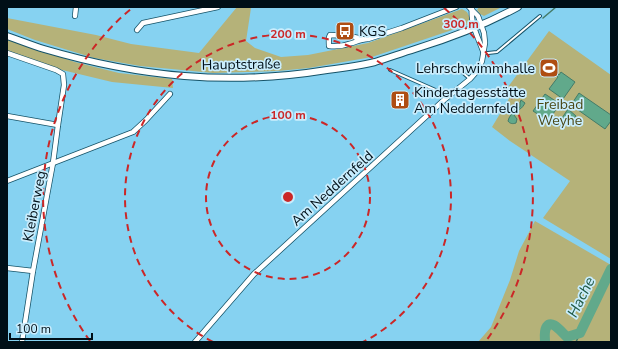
<svg xmlns="http://www.w3.org/2000/svg" width="618" height="349" viewBox="0 0 618 349" font-family="'Nunito Sans',sans-serif">
<style>
.green{fill:#b5b279}
.water{fill:#61a98b;stroke:#447b68}
.lines{fill:none;stroke-linecap:round;stroke-linejoin:round}
.stream{stroke:#447b68;stroke-width:1.5}
.river{stroke:#61a98b;stroke-width:10}
.lane-casing{stroke:#165368;stroke-width:4}
.street-casing{stroke:#165368;stroke-width:6}
.secondary-casing{stroke:#165368;stroke-width:8}
.lane{stroke:#fff;stroke-width:2}
.street{stroke:#fff;stroke-width:4.5}
.secondary{stroke:#fff;stroke-width:6}
.ring{fill:none;stroke:#cb2727;stroke-width:2;stroke-dasharray:7 5}
.labels{text-anchor:middle;stroke-width:3.5;stroke-linejoin:round;paint-order:stroke}
.poi-label{font-size:14px;fill:#000f17;stroke:#c9edfd;text-anchor:start}
.street-label{font-size:14px;fill:#000f17;stroke:#c9edfd}
.park-label{font-size:14px;fill:#4b4816;stroke:#c9edfd}
.water-label{font-size:15px;font-style:italic;fill:#205944;stroke:#c9edfd}
.centre{fill:#cb2727;stroke:#c9edfd;stroke-width:2}
.ring-label{font-size:12px;text-anchor:middle;font-weight:bold;fill:#cb2727;stroke:#c9edfd;stroke-width:3.5;stroke-linejoin:round;paint-order:stroke}
</style>
<rect width="100%" height="100%" fill="#86d2f1"/>
<g class="green">
<polygon points="237,7 251,8 246,41 255,48 281,57 308,55 368,43 462,9 467,12 470,18 467,25 372,57 309,68 278,71 213,73 140,66 94,58 35,40 7,29 7,18 96,35 131,44 199,53"/>
<polygon points="479,7 502,7 484,16 480,14 477,10"/>
<polygon points="549,31 611,75 611,259 543,218 570,181 510,141 492,127 513,92 508,87"/>
<polygon points="7,39 75,62 119,73 172,79 173,88 112,82 58,69 7,52"/>
<polygon points="535,221 611,265 611,342 478,342 491,327 510,280 519,251"/>
</g>
<g class="water">
<polygon points="554,71 559,75 561,72 575,82 563,99 549,89 558,77 553,73"/>
<polygon points="579,93 611,115 611,121 605,129 571,105"/>
<polygon points="545,94 560,104 548,121 533,111"/>
<path d="M 521,100 L 525,103 C 524,105 522,108 520,109 C 516,111 516,110 514,115 L 517,119 L 516,123 C 513,124 510,124 508,121 L 509,118 L 514,110 L 520,107 L 520,103 Z"/>
<polygon points="568,109 576,116 570,124 562,118"/>
</g>
<g class="lines">
<g class="stream">
<polyline points="543,18 556,7"/>
<polyline points="576,342 580,333"/>
</g>
<path class="river" d="M 545,342 C 545,338 544,332 546,328 C 551,317 562,333 567,337 L 580,333 L 611,269"/>
<defs>
<g id="lane">
<polyline points="484,53 488,53 497,52 540,16"/>
<polyline points="390,70 447,95"/>
<polyline points="461,71 470,79"/>
</g>
<g id="street">
<path d="M 472,8 C 470,23 478,37 483,51"/>
<polyline points="75,16 76,7"/>
<polyline points="137,30 143,23 218,7"/>
<path d="M 363,39 L 349,36 L 330,35 C 328,38 329,43 329,46 C 337,47 344,46 352,43 C 358,41 362,39 368,39 L 402,28 L 456,7"/>
<polyline points="7,53 56,70 63,74 64,85 58,125 53,163 33,271 22,342"/>
<polyline points="7,116 58,125"/>
<polyline points="7,181 133,132 146,120 170,94"/>
<polyline points="7,268 33,271"/>
<polyline points="195,342 254,274 444,100 470,79 478,70 482,61 485,43 484,33 478,16 469,7"/>
</g>
<path id="secondary" d="M 7,36 C 19,40 31,45 44,49 C 139,77 229,86 327,70 C 343,68 359,66 375,62 C 388,58 402,53 415,49 C 451,38 485,25 518,7"/>
</defs>
<use href="#lane" class="lane-casing"/>
<use href="#street" class="street-casing"/>
<use href="#secondary" class="secondary-casing"/>
<use href="#lane" class="lane"/>
<use href="#street" class="street"/>
<use href="#secondary" class="secondary"/>
</g>
<g class="ring">
<circle cx="288" cy="197" r="82"/>
<path d="M213 342A163 163 0 1 1 363 342"/>
<path d="M90 341A245 245 0 0 1 132 8M444 8A245 245 0 0 1 486 341"/>
</g>
<defs>
<symbol id="bus-square" viewBox="-11 -11 22 22"><rect x="-9" y="-9" width="18" height="18" rx="4" fill="#af4d12" stroke="#c9edfd"/><path d="M-5-6H5V4H4V6H2V4H-2V6H-4V4H-5ZM-3.5-4V0h7V-4ZM-3.5 1.2v1.5H-2V1.2ZM2 1.2v1.5H3.5V1.2Z" fill="#fff"/></symbol>
<symbol id="stadium-square" viewBox="-11 -11 22 22"><rect x="-9" y="-9" width="18" height="18" rx="4" fill="#af4d12" stroke="#c9edfd"/><path d="M0-5a6.5 5 0 1 0 0 10a6.5 5 0 1 0 0-10ZM-3.5-1.8h7v3.6h-7Z" fill="#fff"/></symbol>
<symbol id="building-square" viewBox="-11 -11 22 22"><rect x="-9" y="-9" width="18" height="18" rx="4" fill="#af4d12" stroke="#c9edfd"/><path d="M-4-6H4V6H1V3H-1V6H-4ZM-2.5-4.3h1.7v1.8h-1.7ZM.8-4.3h1.7v1.8H.8ZM-2.5-1h1.7V.8h-1.7ZM.8-1h1.7V.8H.8Z" fill="#fff"/></symbol>
</defs>
<g fill-rule="evenodd">
<use href="#bus-square" x="334" y="20" width="22" height="22"/>
<use href="#stadium-square" x="538" y="57" width="22" height="22"/>
<use href="#building-square" x="389" y="89" width="22" height="22"/>
</g>
<g class="labels">
<g class="poi-label">
<text x="359" y="36">KGS</text>
<text x="535" y="73" text-anchor="end">Lehrschwimmhalle</text>
<text x="414" y="97">Kindertagesstätte<tspan x="414" dy="16">Am Neddernfeld</tspan></text>
</g>
<g class="street-label">
<text transform="translate(241 64) rotate(-1)" y="5">Hauptstraße</text>
<text transform="translate(332 188) rotate(-42)" y="5">Am Neddernfeld</text>
<text transform="translate(34 206) rotate(-79)" y="5">Kleiberweg</text>
</g>
<g class="park-label">
<text x="560" y="109">Freibad<tspan x="560" dy="16">Weyhe</tspan></text>
</g>
<g class="water-label">
<text transform="translate(581 297) rotate(-64)" y="5">Hache</text>
</g>
</g>
<circle cx="288" cy="197" r="6" class="centre"/>
<g class="ring-label">
<text x="461" y="28">300 m</text>
<text x="288" y="38">200 m</text>
<text x="288" y="119">100 m</text>
</g>
<rect width="618" height="349" fill="none" stroke="#000f17" stroke-width="16"/>
<path d="M10 333v6h82v-6" fill="none" stroke="#000f17" stroke-width="2"/>
<text x="16" y="333" font-size="12" fill="#000f17" stroke="#c9edfd" stroke-width="3" paint-order="stroke">100 m</text>
</svg>
